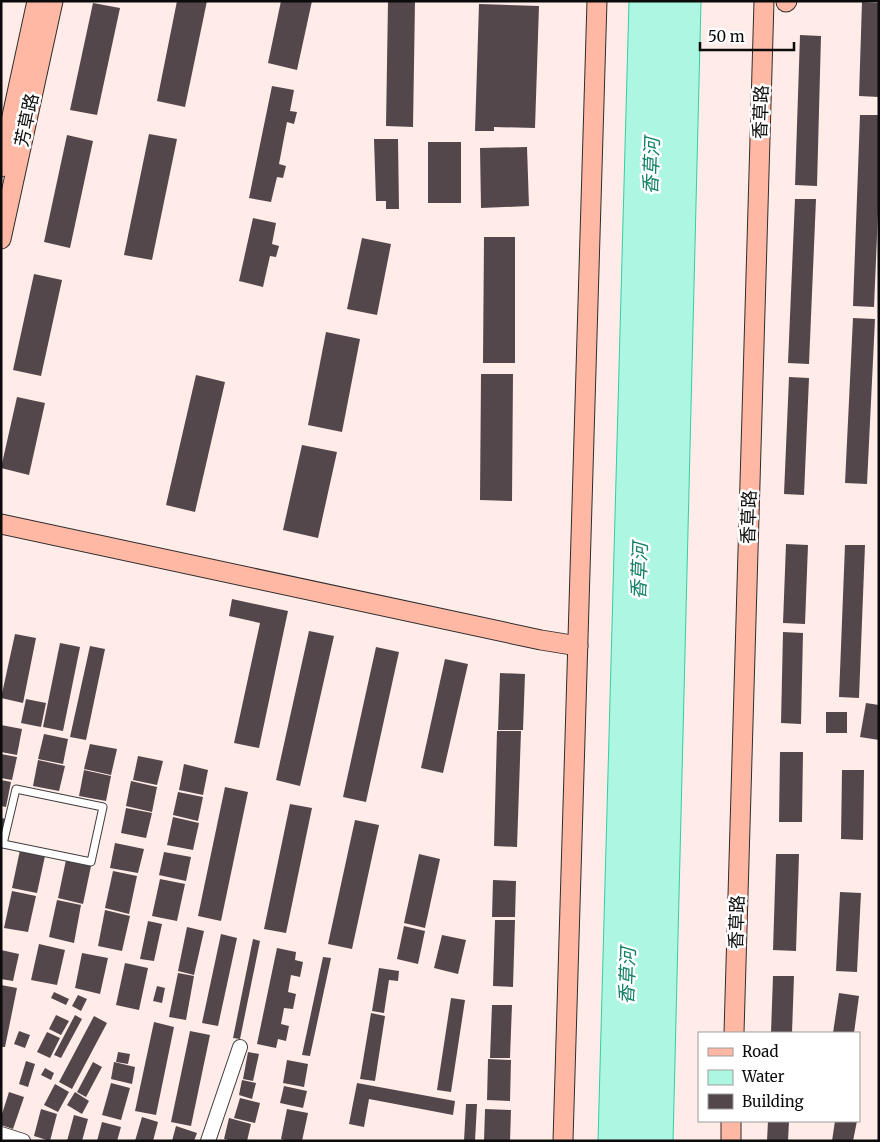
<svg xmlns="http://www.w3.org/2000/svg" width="880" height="1142" viewBox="0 0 880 1142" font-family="Merriweather,'Noto Sans SC',serif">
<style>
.water{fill:#adf6e1;stroke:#34cea5}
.building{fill:#54474b}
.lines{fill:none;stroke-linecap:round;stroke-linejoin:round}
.lane-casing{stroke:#3e3e3e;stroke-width:9}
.street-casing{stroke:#3e3e3e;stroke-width:16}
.secondary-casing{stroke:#2d2d2d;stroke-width:21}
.lane{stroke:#fff;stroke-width:7}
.street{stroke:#fff;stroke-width:14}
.secondary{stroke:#ffb8a4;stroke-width:19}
.labels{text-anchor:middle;stroke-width:5;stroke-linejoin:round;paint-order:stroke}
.street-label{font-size:18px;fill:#0b0b0b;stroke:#fff}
.water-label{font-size:19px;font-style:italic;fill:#138167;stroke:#fff}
</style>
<rect width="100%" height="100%" fill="#ffece9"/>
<polygon class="water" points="629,1 701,1 673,1141 598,1141"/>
<g class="building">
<polygon points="177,1 207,1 185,107 157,101"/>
<polygon points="281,1 312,1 297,70 268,63"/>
<polygon points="388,1 415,1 413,127 386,126"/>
<polygon points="862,2 879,3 879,97 859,96"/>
<polygon points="93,3 120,8 97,115 70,110"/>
<polygon points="479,4 539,6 535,128 494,127 494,131 475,131"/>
<polygon points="800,35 821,36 817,186 795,185"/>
<polygon points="272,86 294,90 290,111 297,112 294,124 287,122 279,164 286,166 283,178 277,177 271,202 249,198"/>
<polygon points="860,115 879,115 879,189 874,307 853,306"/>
<polygon points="149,134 177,139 152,260 124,255"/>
<polygon points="67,135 93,141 70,248 44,242"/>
<polygon points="374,139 398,139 399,209 386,209 386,201 376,201"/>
<rect x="428" y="142" width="33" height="61"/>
<polygon points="527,147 529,206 481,208 480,148"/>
<polygon points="795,199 816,199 809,364 788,363"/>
<polygon points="253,218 276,223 272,244 279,246 276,257 270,256 263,287 239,281"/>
<polygon points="484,237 515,237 515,363 483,363"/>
<polygon points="362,238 391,244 377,315 347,309"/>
<polygon points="34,274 62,280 41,376 13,370"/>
<polygon points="853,318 875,319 867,484 845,483"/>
<polygon points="326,332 360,339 342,432 308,425"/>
<polygon points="481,374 513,374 512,501 480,500"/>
<polygon points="196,375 225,382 195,512 166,505"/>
<polygon points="789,377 809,378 804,495 784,494"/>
<polygon points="17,397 45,403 29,475 1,468"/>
<polygon points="302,445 337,452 318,538 283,530"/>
<polygon points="786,544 808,545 805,624 783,623"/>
<polygon points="845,545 865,545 859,698 839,697"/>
<polygon points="232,599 288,611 259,748 234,743 260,623 229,616"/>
<polygon points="309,631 334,636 300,786 276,780"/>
<polygon points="783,632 803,633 801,724 781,723"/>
<polygon points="15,634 36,638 23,703 1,698"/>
<polygon points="60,643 80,647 63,731 43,727"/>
<polygon points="90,646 105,649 86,740 70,737"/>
<polygon points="376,647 399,652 366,802 343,797"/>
<polygon points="445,659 468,664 443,773 421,768"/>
<polygon points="500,673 525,674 523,730 498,730"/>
<polygon points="26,699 46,703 41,727 21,723"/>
<polygon points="866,703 879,705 879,740 860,737"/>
<rect x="826" y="712" width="21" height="21"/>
<polygon points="1,725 22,729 17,755 1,752"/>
<polygon points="497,731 521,731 517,847 494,846"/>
<polygon points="44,734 68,739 63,764 38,759"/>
<polygon points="90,744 117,749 111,775 84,769"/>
<polygon points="780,752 803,752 802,822 779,822"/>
<polygon points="1,754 17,757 12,780 1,778"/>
<polygon points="138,756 163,761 157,785 133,780"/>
<polygon points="38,760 65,766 59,791 33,786"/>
<polygon points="184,764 208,770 203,795 179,790"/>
<polygon points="84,770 111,776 106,801 79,796"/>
<polygon points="842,770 864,770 863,840 841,839"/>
<polygon points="1,780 11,782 6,807 1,806"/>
<polygon points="131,781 157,787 152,812 126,806"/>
<polygon points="225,787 248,792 221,921 198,916"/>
<polygon points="178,792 203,797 198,821 173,815"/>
<polygon points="290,804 312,808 286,933 264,929"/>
<polygon points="126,808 152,813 146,838 121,833"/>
<polygon points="173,817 199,823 193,850 167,845"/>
<polygon points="1,818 6,819 2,836 1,836"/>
<polygon points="355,820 379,825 352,949 328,944"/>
<polygon points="115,843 144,849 138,873 110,868"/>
<polygon points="20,850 45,856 37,893 12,888"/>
<polygon points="164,852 191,857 186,881 159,875"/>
<polygon points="419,854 440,859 425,928 404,923"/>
<polygon points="776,854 799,854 796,951 773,950"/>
<polygon points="66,860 91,866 83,904 58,898"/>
<polygon points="113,871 137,876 129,914 105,908"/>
<polygon points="160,879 185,884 177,921 152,916"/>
<polygon points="493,880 516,881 515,917 492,917"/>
<polygon points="12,891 36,896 28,932 4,928"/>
<polygon points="840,892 861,893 857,972 836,971"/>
<polygon points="57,900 81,905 74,943 49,937"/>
<polygon points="105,910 130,916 122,951 98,946"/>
<polygon points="495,920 515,920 513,987 493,986"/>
<polygon points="148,921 162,924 154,961 140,959"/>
<polygon points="404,926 425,931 418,964 397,959"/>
<polygon points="187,927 204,931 194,975 178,971"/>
<polygon points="221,934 237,938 218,1026 202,1023"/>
<polygon points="442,935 466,940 458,974 434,968"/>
<polygon points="253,939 260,941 240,1039 233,1038"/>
<polygon points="39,944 65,950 57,985 31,980"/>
<polygon points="277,948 296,952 295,960 303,962 300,977 291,975 288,992 296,994 293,1009 284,1008 281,1024 289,1026 286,1041 278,1039 276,1048 257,1044"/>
<polygon points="1,950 19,954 13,981 1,979"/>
<polygon points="82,953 108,958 100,994 75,988"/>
<polygon points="323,957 331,958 310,1056 302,1055"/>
<polygon points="125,963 148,968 139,1010 116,1005"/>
<polygon points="379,968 399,971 398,981 389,980 384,1013 372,1011"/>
<polygon points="178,973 194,976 186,1020 169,1017"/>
<polygon points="773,976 794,976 792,1033 771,1033"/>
<polygon points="1,985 17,988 5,1047 1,1047"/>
<polygon points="157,986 165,988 162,1003 153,1001"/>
<polygon points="54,992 69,999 66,1005 51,998"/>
<polygon points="839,993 859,996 854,1033 833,1033"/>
<polygon points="78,995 87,999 81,1011 72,1006"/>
<polygon points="451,998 465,1000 451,1092 437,1090"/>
<polygon points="492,1005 512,1005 510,1058 490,1058"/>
<polygon points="371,1013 385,1016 375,1081 360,1079"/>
<polygon points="56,1015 69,1021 61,1035 49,1029"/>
<polygon points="75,1015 82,1019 61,1058 54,1055"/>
<polygon points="94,1016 107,1023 72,1089 59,1082"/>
<polygon points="154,1022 174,1027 156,1115 135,1111"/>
<polygon points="19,1031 30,1035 25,1048 14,1044"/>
<polygon points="190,1031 210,1035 191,1126 171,1122"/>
<polygon points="47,1032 60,1038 50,1058 37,1052"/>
<polygon points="118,1052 130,1054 128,1064 116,1062"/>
<polygon points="248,1052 259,1054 253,1081 243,1079"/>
<polygon points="488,1059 511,1060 510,1101 487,1100"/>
<polygon points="287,1060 308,1064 304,1087 283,1083"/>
<polygon points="26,1061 35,1064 28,1087 19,1084"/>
<polygon points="93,1062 102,1067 86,1097 77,1092"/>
<polygon points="114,1062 135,1067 132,1084 111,1079"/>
<polygon points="45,1068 54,1073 51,1080 41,1075"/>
<polygon points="242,1080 256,1083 252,1099 239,1095"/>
<polygon points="111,1083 130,1088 121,1120 102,1115"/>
<polygon points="357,1083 455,1101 453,1115 369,1099 364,1127 349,1124"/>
<polygon points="55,1084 69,1092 58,1112 44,1105"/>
<polygon points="284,1086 307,1091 303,1108 280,1103"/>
<polygon points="9,1092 24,1097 13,1129 1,1125 1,1117"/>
<polygon points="75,1092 89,1101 82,1114 67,1105"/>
<polygon points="240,1098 260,1103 255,1123 234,1118"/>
<polygon points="466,1104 477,1104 475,1141 464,1141"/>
<polygon points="41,1109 57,1114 50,1141 34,1136"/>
<polygon points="287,1109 308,1113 302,1141 287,1141 281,1139"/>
<polygon points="485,1109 511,1110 510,1141 484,1141"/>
<polygon points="74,1115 88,1119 82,1141 67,1141"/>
<polygon points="142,1117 158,1122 153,1141 135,1141"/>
<polygon points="229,1118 251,1124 247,1141 232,1141 224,1139"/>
<polygon points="768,1121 789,1121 788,1141 767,1141"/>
<polygon points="835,1121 857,1121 853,1141 832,1141"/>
<polygon points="102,1122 121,1127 117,1141 97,1141"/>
<polygon points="176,1126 197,1133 194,1141 172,1141"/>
</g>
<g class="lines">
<defs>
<polygon id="lane" points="16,789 103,807 91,862 3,844"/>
<g id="street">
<polyline points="1,1134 23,1141"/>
<polyline points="208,1141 240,1047"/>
</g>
<g id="secondary">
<polyline points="786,2 787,1"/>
<polyline points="1,167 37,1"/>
<polyline points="1,239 53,1"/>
<polyline points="1,524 541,640 578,646"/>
<polyline points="734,1033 764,1"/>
<polyline points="563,1141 597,1"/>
<polyline points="731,1141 731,1121"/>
</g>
</defs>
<use href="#lane" class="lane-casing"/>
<use href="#street" class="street-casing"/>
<use href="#secondary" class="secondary-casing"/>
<use href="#lane" class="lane"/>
<use href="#street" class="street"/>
<use href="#secondary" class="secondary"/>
</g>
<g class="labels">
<g class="street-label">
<text transform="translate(761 112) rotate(-88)" y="6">香草路</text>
<text transform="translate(27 120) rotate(-78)" y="6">芳草路</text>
<text transform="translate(749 517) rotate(-88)" y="6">香草路</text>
<text transform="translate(737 922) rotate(-88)" y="6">香草路</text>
</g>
<g class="water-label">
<text transform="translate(651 166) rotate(-88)" y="7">香草河</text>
<text transform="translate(639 571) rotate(-88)" y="7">香草河</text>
<text transform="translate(627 976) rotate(-88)" y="7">香草河</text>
</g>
</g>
<rect width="880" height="1142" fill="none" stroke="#0b0b0b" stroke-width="5"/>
<rect x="698" y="1032" width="162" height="90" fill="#ffffff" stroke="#9d9d9d"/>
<rect x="708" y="1048" width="25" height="8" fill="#ffb8a4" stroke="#9d9d9d"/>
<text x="742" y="1057" font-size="15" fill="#0b0b0b">Road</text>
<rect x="708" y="1070" width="25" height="15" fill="#adf6e1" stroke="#9d9d9d"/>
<text x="742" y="1082" font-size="15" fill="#0b0b0b">Water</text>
<rect x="708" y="1094" width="25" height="15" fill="#54474b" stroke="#9d9d9d"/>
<text x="742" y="1107" font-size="15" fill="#0b0b0b">Building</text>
<path d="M700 42v8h94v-8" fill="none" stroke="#0b0b0b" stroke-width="2.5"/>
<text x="708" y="42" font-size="15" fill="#0b0b0b" stroke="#ffffff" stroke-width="4" paint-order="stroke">50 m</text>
</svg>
